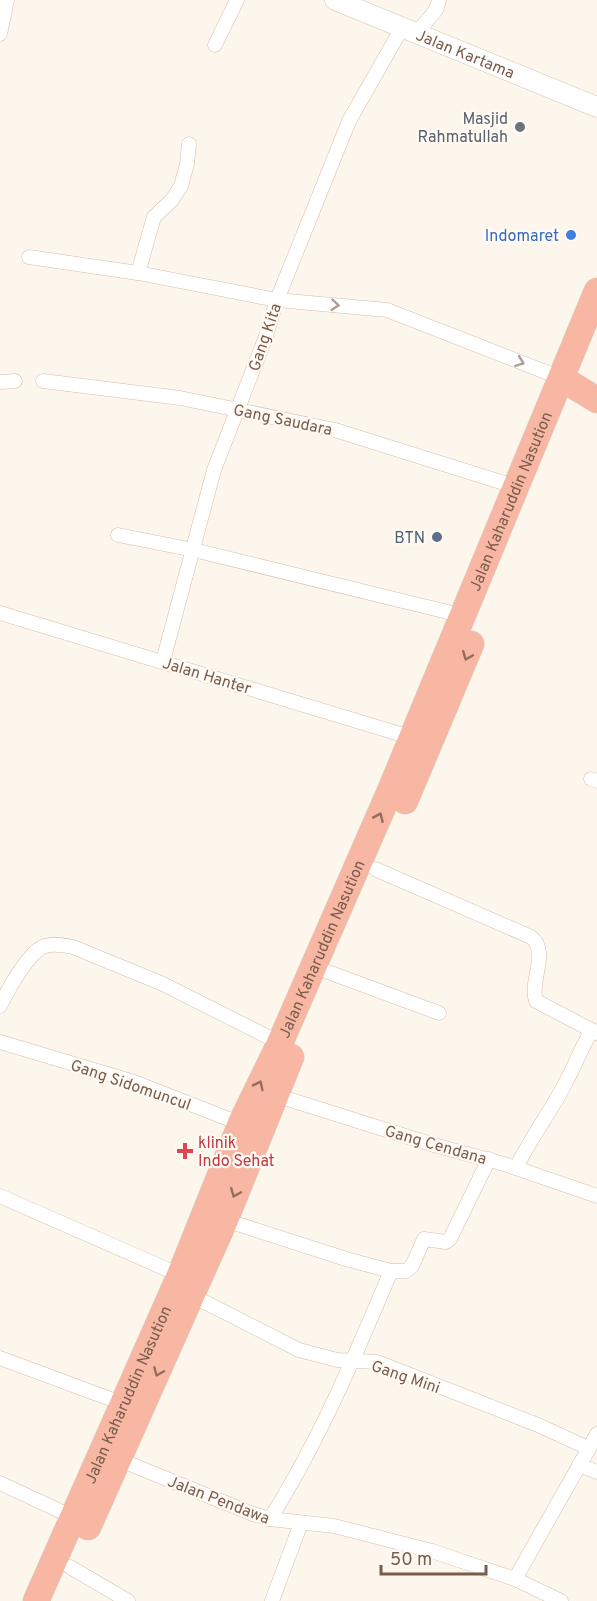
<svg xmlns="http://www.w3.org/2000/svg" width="597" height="1601" viewBox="0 0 597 1601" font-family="Overpass,sans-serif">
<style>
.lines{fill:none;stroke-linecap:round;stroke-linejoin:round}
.street-casing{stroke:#d1beb0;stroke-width:15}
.secondary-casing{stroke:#d6c0b0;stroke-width:21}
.highway-casing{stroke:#dad1cd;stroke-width:27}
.street{stroke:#fff;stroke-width:14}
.secondary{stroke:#fff;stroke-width:20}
.highway{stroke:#f7b7a3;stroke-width:26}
.oneway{stroke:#af9d94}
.oneway2{stroke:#936e5e}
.worship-dot{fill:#6b7280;stroke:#fffaf3;stroke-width:2}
.shop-dot{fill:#3f7fe0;stroke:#fffaf3;stroke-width:2}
.service-dot{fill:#5c6f8a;stroke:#fffaf3;stroke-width:2}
.health-dot{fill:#e0444e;stroke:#fffaf3;stroke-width:2}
.labels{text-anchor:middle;stroke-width:4.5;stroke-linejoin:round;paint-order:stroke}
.street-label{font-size:16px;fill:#7a5c4d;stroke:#fffaf3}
.worship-label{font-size:16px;fill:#5b616d;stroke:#fffaf3;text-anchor:end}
.shop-label{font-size:16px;fill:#366cbe;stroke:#fffaf3;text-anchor:end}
.service-label{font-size:16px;fill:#4e5e75;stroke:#fffaf3;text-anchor:end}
.health-label{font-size:16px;fill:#be3a42;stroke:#fffaf3;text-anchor:start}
</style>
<rect width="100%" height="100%" fill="#fdf6ec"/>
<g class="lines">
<defs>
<g id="street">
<polyline points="0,34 7,0"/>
<polyline points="416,34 436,10 439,0"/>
<polyline points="215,45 237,0"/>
<polyline points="29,257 138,273 277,300 387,310 561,378"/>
<polyline points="138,273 154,217 172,200 181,186 187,164 189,144"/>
<polyline points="43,381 180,398 335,430 517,487"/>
<polyline points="0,382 15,381"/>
<polyline points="118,535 194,550 464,616"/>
<polyline points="0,613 413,738"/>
<polyline points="163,661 214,470 265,339 277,300 349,121 402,28"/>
<polyline points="591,779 597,781"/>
<path d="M 375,869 L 531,937 C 550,952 529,981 536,1001 L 597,1033"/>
<polyline points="328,972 439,1013"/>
<path d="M 0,1006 C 8,990 29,951 45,946 C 54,943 64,945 73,947 L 163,984 L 280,1043"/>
<polyline points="0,1042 134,1082 244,1125"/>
<polyline points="275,1095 434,1145 504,1164 597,1196"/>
<path d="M 516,1168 C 531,1137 552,1110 567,1080 C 576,1063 582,1046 592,1030"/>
<polyline points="0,1196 180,1275"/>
<polyline points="225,1220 346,1259 391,1271 406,1271 412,1266 424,1239 446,1242 450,1239 489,1159"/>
<polyline points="191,1295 299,1350 337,1360 377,1362 538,1425 588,1448"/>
<polyline points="0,1358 124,1404"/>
<polyline points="120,1460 253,1514 270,1519 334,1526 432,1551 515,1579 561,1601"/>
<polyline points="579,1465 597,1472"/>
<polyline points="0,1483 73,1517"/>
<path d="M 270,1519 C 319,1441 355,1356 391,1271"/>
<polyline points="70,1567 128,1601"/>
<polyline points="515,1579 597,1434"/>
<polyline points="272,1601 301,1523"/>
</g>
<g id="secondary">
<path id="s1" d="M 335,0 L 597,107"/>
</g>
<g id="highway">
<polyline points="561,378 597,400"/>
<polyline points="405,801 471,644"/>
<polyline points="88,1527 225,1220 291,1057"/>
<path id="s2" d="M 36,1601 L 180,1275 L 241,1123 L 280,1043 L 390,791 L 597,291"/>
</g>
</defs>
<use href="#street" class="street-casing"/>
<use href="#secondary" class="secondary-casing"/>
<use href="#highway" class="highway-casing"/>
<use href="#street" class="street"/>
<use href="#secondary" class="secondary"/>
<use href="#highway" class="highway"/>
</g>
<defs><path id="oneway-chevron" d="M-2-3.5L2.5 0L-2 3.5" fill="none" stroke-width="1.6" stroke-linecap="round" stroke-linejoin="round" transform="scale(1.5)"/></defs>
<g class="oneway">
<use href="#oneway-chevron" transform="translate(335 305) rotate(5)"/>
<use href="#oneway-chevron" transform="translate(520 362) rotate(21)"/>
</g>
<g class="oneway2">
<use href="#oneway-chevron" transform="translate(467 656) rotate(112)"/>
<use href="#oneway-chevron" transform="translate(379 817) rotate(-66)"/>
<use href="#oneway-chevron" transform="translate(259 1085) rotate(-64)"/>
<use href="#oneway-chevron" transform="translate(235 1193) rotate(112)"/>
<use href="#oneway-chevron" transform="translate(158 1372) rotate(113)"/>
</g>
<circle class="worship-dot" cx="520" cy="127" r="6"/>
<circle class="shop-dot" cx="571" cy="235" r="6"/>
<circle class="service-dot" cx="437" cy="537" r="6"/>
<path class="health-dot" d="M182 1142h6v6h6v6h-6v6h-6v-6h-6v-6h6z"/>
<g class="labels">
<g class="street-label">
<text dy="6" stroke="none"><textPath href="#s1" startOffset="141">Jalan Kartama</textPath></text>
<text transform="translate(264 337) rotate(-71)" y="6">Gang Kita</text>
<text transform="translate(283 419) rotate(12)" y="6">Gang Saudara</text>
<text dy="6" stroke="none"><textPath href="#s2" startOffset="1198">Jalan Kaharuddin Nasution</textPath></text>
<text transform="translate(207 675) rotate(17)" y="6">Jalan Hanter</text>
<text dy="6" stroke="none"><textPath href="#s2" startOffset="712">Jalan Kaharuddin Nasution</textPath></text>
<text transform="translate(131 1084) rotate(19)" y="6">Gang Sidomuncul</text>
<text transform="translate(436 1144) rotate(16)" y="6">Gang Cendana</text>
<text transform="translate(406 1376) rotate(19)" y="6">Gang Mini</text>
<text dy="6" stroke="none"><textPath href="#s2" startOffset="226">Jalan Kaharuddin Nasution</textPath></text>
<text transform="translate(219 1499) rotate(21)" y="6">Jalan Pendawa</text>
</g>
<g class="worship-label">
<text x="508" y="124">Masjid<tspan x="508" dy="18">Rahmatullah</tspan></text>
</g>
<g class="shop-label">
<text x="559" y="241">Indomaret</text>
</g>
<g class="service-label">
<text x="425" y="543">BTN</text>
</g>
<g class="health-label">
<text x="198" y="1148">klinik<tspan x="198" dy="18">Indo Sehat</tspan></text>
</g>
</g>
<path d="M381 1565v9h105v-9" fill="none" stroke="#7a5c4d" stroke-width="3"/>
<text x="390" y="1565" font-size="18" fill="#7a5c4d" stroke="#fffaf3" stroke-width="4.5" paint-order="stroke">50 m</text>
</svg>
